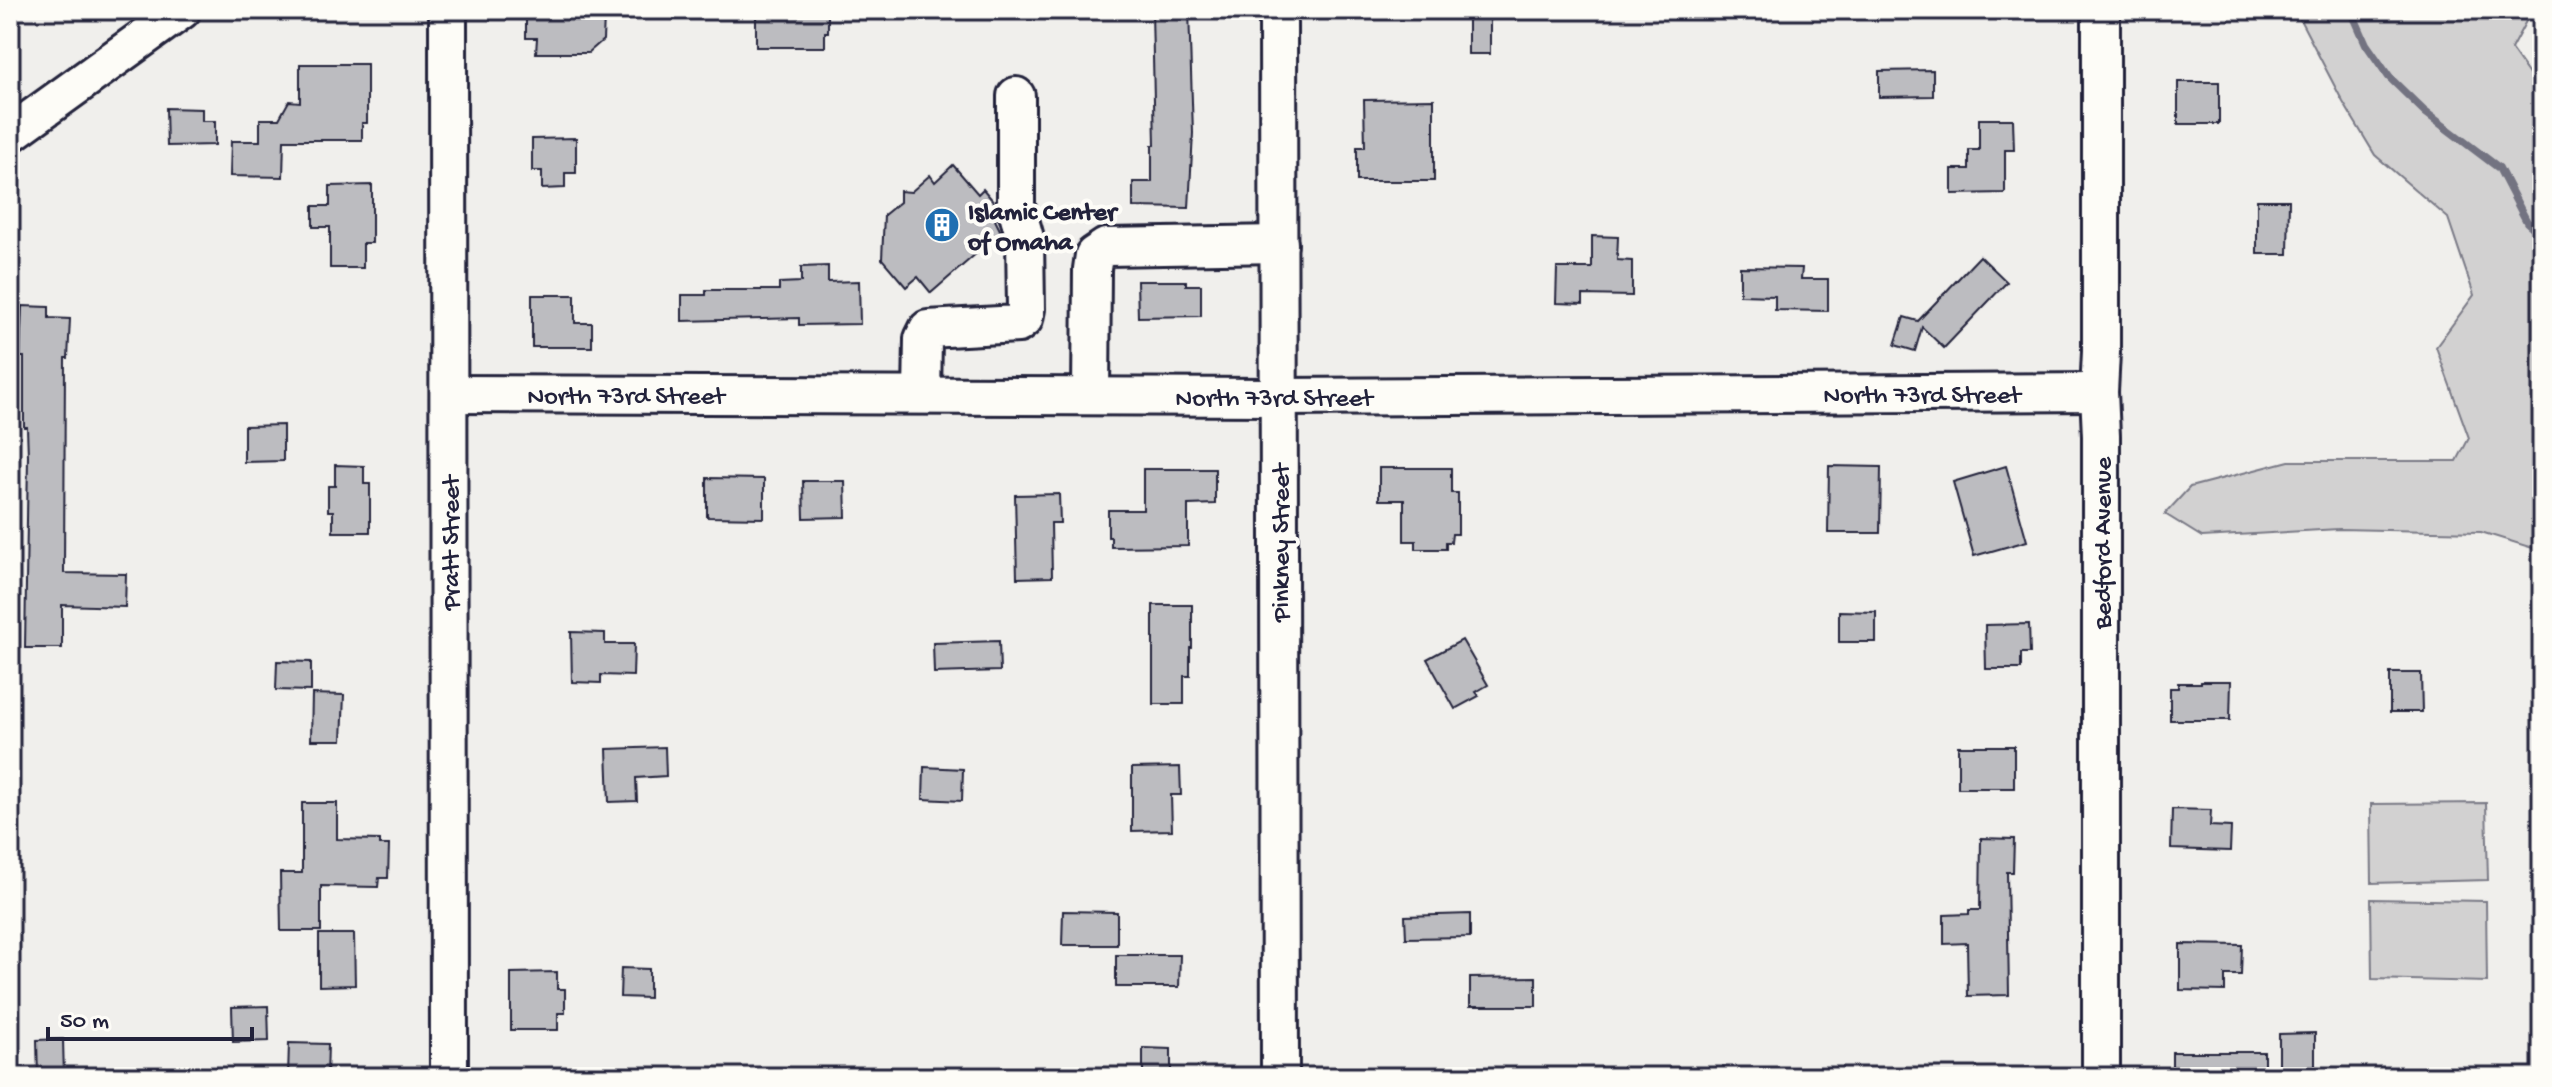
<svg xmlns="http://www.w3.org/2000/svg" width="2552" height="1087" viewBox="0 0 2552 1087" font-family="'Gochi Hand',sans-serif">
<style>
.green{fill:#d2d1d1;stroke:#7a7a86;stroke-width:2}
.lines{fill:none;stroke-linecap:round;stroke-linejoin:round}
.stream{stroke:#737381;stroke-width:8}
.building{fill:#bcbcc0;stroke:#22223b;stroke-width:2}
.minor-casing{stroke:#22223b;stroke-width:42}
.minor{stroke:#fdfcf7;stroke-width:36}
.labels{text-anchor:middle;stroke-width:8;stroke-linejoin:round;paint-order:stroke}
.poi-label{font-size:26px;font-weight:bold;fill:#22223b;stroke:#fdfcf7;text-anchor:start}
.street-label{font-size:26px;fill:#22223b;stroke:#fdfcf7}
</style>
<rect width="100%" height="100%" fill="#f0efec"/>
<filter id="ink" filterUnits="userSpaceOnUse"><feTurbulence type="fractalNoise" baseFrequency=".0125" numOctaves="2"/><feDisplacementMap in="SourceGraphic" scale="16" xChannelSelector="R" yChannelSelector="G"/><feConvolveMatrix kernelMatrix="1 2 1 2 8 2 1 2 1" color-interpolation-filters="sRGB"/></filter>
<g filter="url(#ink)">
<g class="green">
<polygon points="2295,10 2532,10 2511,49 2542,93 2542,551 2481,532 2339,529 2202,537 2165,514 2190,487 2289,461 2457,461 2469,438 2436,347 2474,295 2448,218 2375,155 2343,102"/>
<polygon points="2486,803 2488,880 2372,883 2371,804"/>
<polygon points="2371,899 2486,901 2487,982 2372,979"/>
</g>
<g class="lines">
<polyline class="stream" points="2351,10 2366,44 2389,77 2425,112 2499,168 2527,222 2542,235"/>
</g>
<g class="building">
<polygon points="526,10 600,10 600,16 604,16 603,40 588,53 536,53 537,38 526,38"/>
<polygon points="756,10 828,10 828,32 825,32 825,47 756,47"/>
<polygon points="1155,10 1189,10 1193,133 1189,208 1133,207 1133,182 1152,182 1152,145 1155,145 1152,12"/>
<rect x="1468" y="17" width="22" height="37"/>
<polygon points="300,64 367,64 367,123 362,123 362,140 284,140 283,177 230,176 231,141 260,141 260,119 279,119 289,101 300,102"/>
<polygon points="1933,70 1933,96 1879,97 1879,71"/>
<rect x="2178" y="82" width="41" height="42"/>
<polygon points="1434,99 1434,181 1357,181 1357,147 1365,147 1364,100"/>
<polygon points="166,108 202,109 202,121 215,121 215,145 167,146"/>
<polygon points="1979,119 2013,119 2014,150 2005,150 2005,193 1952,194 1952,169 1969,169 1969,150 1979,150"/>
<polygon points="576,138 576,173 565,173 565,188 542,189 542,171 532,171 532,139"/>
<polygon points="953,165 978,194 983,189 995,203 997,218 995,220 1001,232 931,293 918,277 906,287 882,259 884,215 900,202 900,191 911,192 930,175 935,182"/>
<polygon points="372,185 372,243 363,243 363,268 330,268 330,227 313,227 313,206 330,206 330,186"/>
<polygon points="2257,200 2289,200 2288,254 2257,254"/>
<polygon points="1592,236 1618,237 1617,260 1632,261 1632,296 1583,295 1583,304 1556,303 1557,268 1592,268"/>
<polygon points="1980,256 2007,282 1944,348 1922,327 1915,351 1895,345 1904,317 1918,321"/>
<polygon points="828,266 828,282 859,281 860,324 799,325 799,318 682,321 682,295 706,295 706,290 779,290 779,283 801,282 801,267"/>
<polygon points="1740,267 1802,268 1801,279 1828,279 1828,311 1775,310 1775,296 1740,295"/>
<polygon points="1137,281 1186,281 1186,285 1201,285 1201,316 1138,317"/>
<polygon points="532,295 575,295 575,323 592,323 592,347 532,347"/>
<polygon points="22,306 49,307 49,318 70,319 68,358 65,358 64,573 126,574 125,607 62,605 62,648 25,648 28,456 27,427 24,427 24,357 20,357"/>
<polygon points="283,425 283,461 244,462 244,426"/>
<polygon points="335,465 364,466 364,484 370,484 370,532 333,532 333,511 328,511 328,486 335,486"/>
<polygon points="1829,466 1881,467 1880,533 1828,533"/>
<polygon points="2006,466 2027,541 1974,556 1953,482"/>
<polygon points="1379,468 1451,468 1451,493 1458,493 1458,534 1452,534 1451,542 1446,542 1446,549 1416,549 1416,541 1404,541 1404,500 1379,500"/>
<polygon points="1143,469 1215,469 1215,504 1188,505 1188,546 1111,547 1111,537 1108,537 1108,510 1143,510"/>
<polygon points="707,478 764,479 764,518 707,517"/>
<polygon points="803,481 845,481 846,517 804,518"/>
<polygon points="1059,494 1060,523 1051,523 1052,577 1017,578 1015,495"/>
<polygon points="1153,605 1192,605 1192,648 1190,648 1190,676 1184,676 1184,704 1153,704"/>
<polygon points="1839,611 1876,612 1876,642 1839,642"/>
<polygon points="2029,624 2030,653 2021,653 2021,669 1986,669 1985,625"/>
<polygon points="571,632 605,633 605,644 634,644 633,676 601,675 601,683 572,682"/>
<polygon points="1462,640 1488,685 1476,692 1479,696 1455,709 1427,659"/>
<polygon points="999,641 1000,671 934,673 933,643"/>
<polygon points="277,661 311,662 311,691 276,690"/>
<polygon points="2390,673 2421,673 2422,712 2390,712"/>
<polygon points="2201,681 2231,681 2230,720 2170,720 2170,688 2178,688 2178,683 2201,683"/>
<polygon points="312,694 344,695 342,740 311,740"/>
<rect x="1958" y="746" width="56" height="42"/>
<polygon points="665,747 666,776 636,778 637,801 609,802 607,749"/>
<polygon points="924,767 963,769 962,801 923,799"/>
<polygon points="1180,767 1181,795 1171,795 1172,830 1132,831 1132,768"/>
<polygon points="302,803 337,803 337,839 380,840 380,845 389,845 388,878 379,878 378,887 321,886 321,931 281,931 280,873 302,873"/>
<polygon points="2172,809 2211,810 2210,826 2231,827 2230,851 2171,849"/>
<polygon points="1981,838 2014,839 2013,872 2007,872 2009,995 1968,996 1967,943 1944,944 1944,915 1969,914 1969,910 1980,910"/>
<polygon points="1063,911 1117,912 1117,945 1062,945"/>
<polygon points="1470,914 1470,937 1406,938 1405,916"/>
<polygon points="319,934 354,934 355,985 319,986"/>
<polygon points="2180,944 2242,945 2241,975 2225,975 2225,991 2180,990"/>
<polygon points="1116,955 1180,955 1179,987 1116,987"/>
<polygon points="621,968 649,969 649,998 620,997"/>
<polygon points="557,972 557,989 565,989 565,1013 558,1013 558,1030 511,1030 511,973"/>
<polygon points="1536,977 1536,1006 1470,1006 1470,978"/>
<polygon points="268,1006 269,1041 233,1042 232,1007"/>
<polygon points="2315,1033 2315,1068 2279,1068 2279,1034"/>
<polygon points="63,1039 64,1077 38,1077 37,1040"/>
<polygon points="289,1043 328,1044 327,1077 288,1077"/>
<polygon points="1143,1048 1171,1049 1171,1077 1143,1077"/>
<rect x="2172" y="1052" width="92" height="25"/>
</g>
<g class="lines">
<defs>
<g id="minor">
<polyline points="448,10 449,1077"/>
<polyline points="1278,10 1280,1077"/>
<polyline points="2101,10 2101,352 2099,392 2101,436 2101,1077"/>
<polyline points="10,134 182,10"/>
<polyline points="449,394 1279,397 2099,392"/>
<polyline points="922,395 923,339 928,329 1018,324 1024,319 1026,309 1025,238 1016,206 1016,96"/>
<polyline points="1091,396 1092,269 1094,255 1106,247 1279,244"/>
</g>
</defs>
<use href="#minor" class="minor-casing"/>
<use href="#minor" class="minor"/>
</g>
</g>
<defs>
<symbol id="building-disc" viewBox="-11 -11 22 22"><circle r="9.5" fill="#1f6fb2" stroke="#fdfcf7"/><path d="M-4-6H4V6H1V3H-1V6H-4ZM-2.5-4.3h1.7v1.8h-1.7ZM.8-4.3h1.7v1.8H.8ZM-2.5-1h1.7V.8h-1.7ZM.8-1h1.7V.8H.8Z" fill="#fff"/></symbol>
</defs>
<g fill-rule="evenodd">
<use href="#building-disc" x="922" y="205" width="40" height="40"/>
</g>
<g class="labels">
<g class="poi-label">
<text x="968" y="219">Islamic Center<tspan x="968" dy="30">of Omaha</tspan></text>
</g>
<g class="street-label">
<text x="1922" y="402">North 73rd Street</text>
<text x="626" y="403">North 73rd Street</text>
<text x="1274" y="405">North 73rd Street</text>
<text transform="translate(449 543) rotate(-90)" y="9">Pratt Street</text>
<text transform="translate(1279 543) rotate(-90)" y="9">Pinkney Street</text>
<text transform="translate(2101 543) rotate(-90)" y="9">Bedford Avenue</text>
</g>
</g>
<rect width="2552" height="1087" fill="none" stroke="#fdfcf7" stroke-width="40"/>
<rect x="20" y="20" width="2512" height="1047" fill="none" stroke="#22223b" stroke-width="3" filter="url(#ink)"/>
<path d="M48 1027v12h204v-12" fill="none" stroke="#22223b" stroke-width="4"/>
<text x="60" y="1027" font-size="24" fill="#22223b" stroke="#fdfcf7" stroke-width="6" paint-order="stroke">50 m</text>
</svg>
